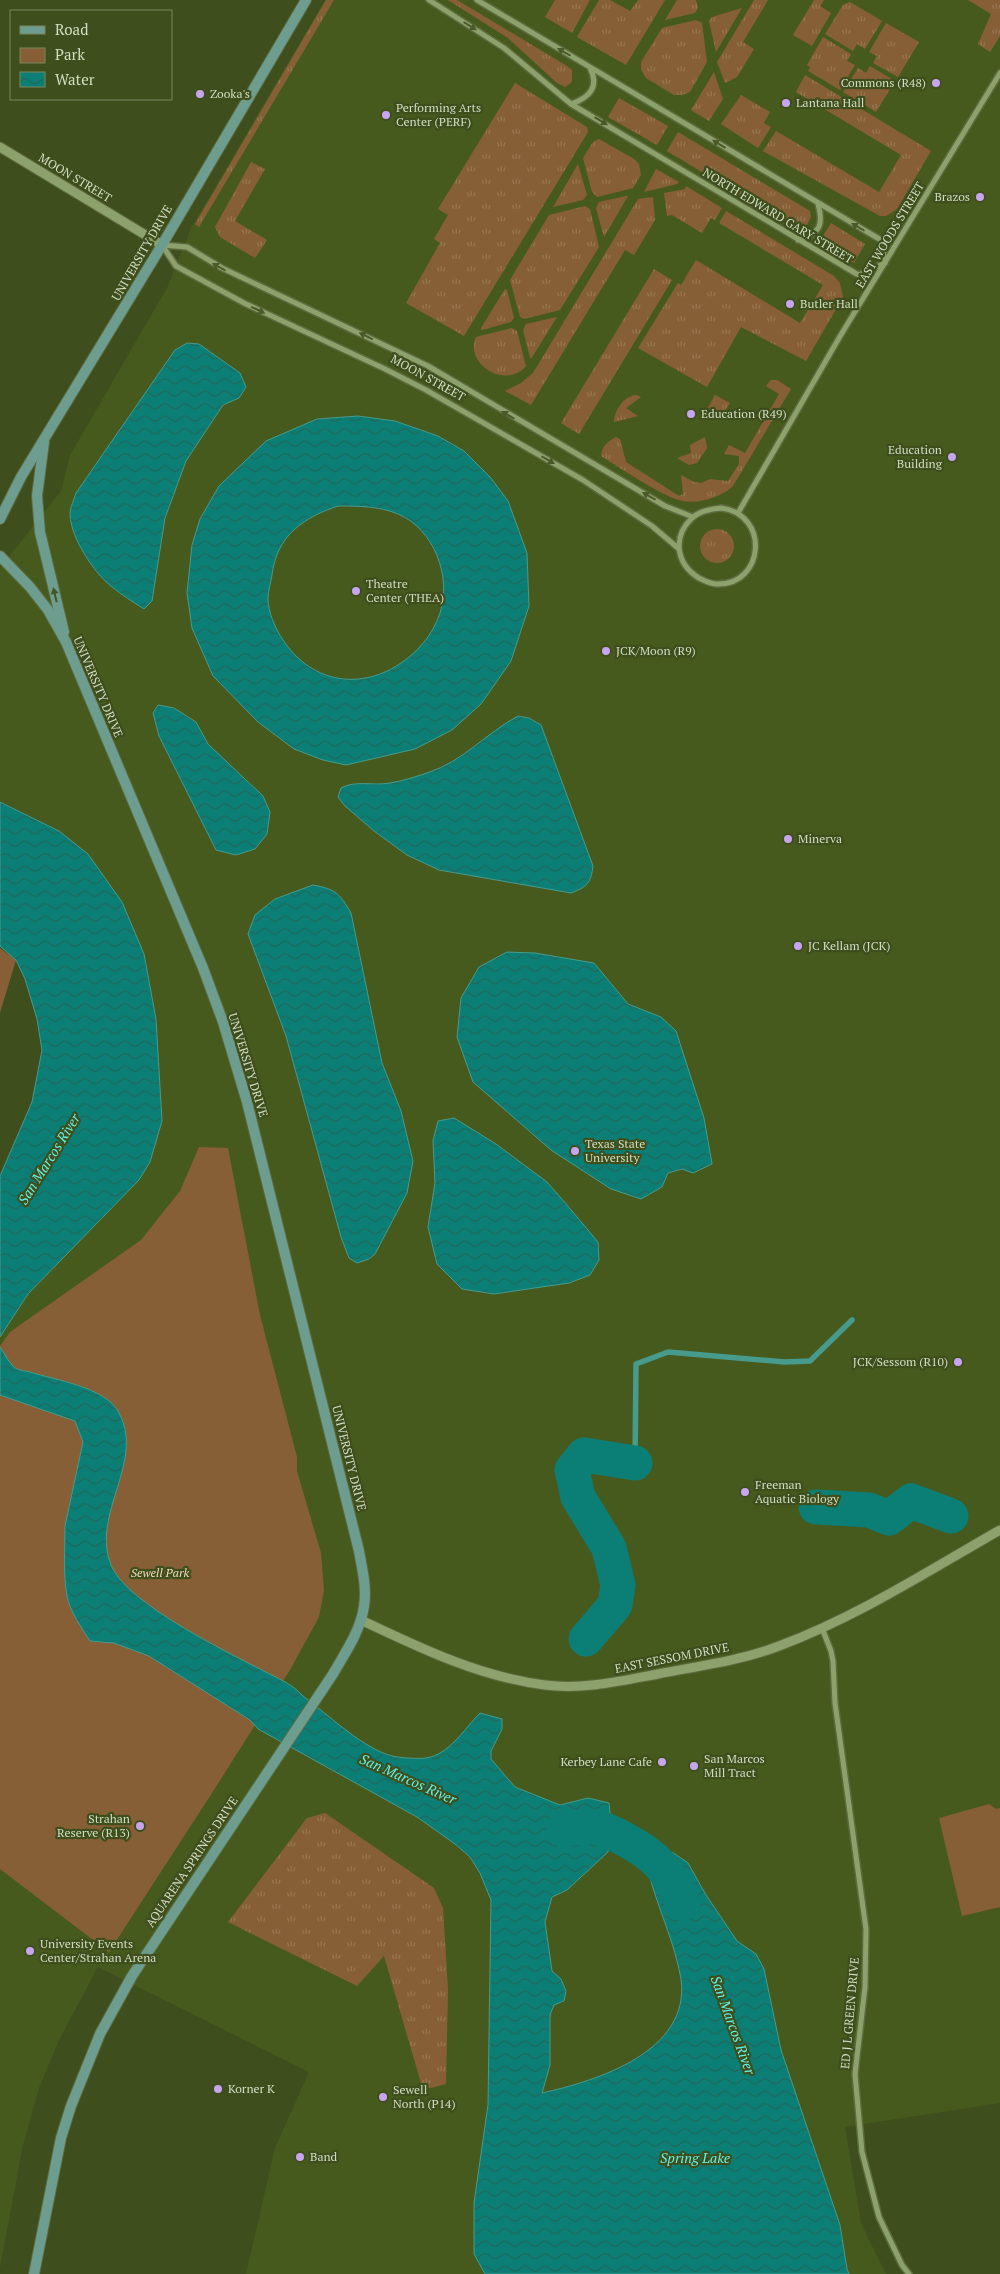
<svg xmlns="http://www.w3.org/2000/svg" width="1000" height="2274" viewBox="0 0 1000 2274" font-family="'PT Serif',serif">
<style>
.built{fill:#475a1e}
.grass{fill:url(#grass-tufts)}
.park{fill:#875f36}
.water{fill:url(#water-waves);stroke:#479b8c;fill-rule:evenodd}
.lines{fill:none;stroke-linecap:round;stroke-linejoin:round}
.stream{stroke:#479b8c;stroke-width:5.5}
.river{stroke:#0b7f75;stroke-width:35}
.minor-casing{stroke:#5c6a3e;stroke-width:8}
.tertiary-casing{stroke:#5c6a3e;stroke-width:11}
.secondary-casing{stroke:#5c6a3e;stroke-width:12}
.minor{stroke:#8da16c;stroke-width:5}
.tertiary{stroke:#8da16c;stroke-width:9}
.secondary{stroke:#6d9d8f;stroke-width:10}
.oneway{fill:#4a5a28}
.oneway2{fill:#435628}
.poi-dot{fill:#c7a6ef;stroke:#3e4e1c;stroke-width:2}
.labels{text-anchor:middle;stroke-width:4.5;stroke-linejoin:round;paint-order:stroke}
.poi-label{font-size:12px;fill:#d2ddc2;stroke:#3e4e1c;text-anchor:start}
.street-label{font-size:12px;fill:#d2ddc2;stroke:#3e4e1c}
.park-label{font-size:12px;font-style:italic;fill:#f4d7bc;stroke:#3e4e1c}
.water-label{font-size:14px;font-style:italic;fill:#65efe0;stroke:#3e4e1c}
</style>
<defs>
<pattern id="grass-tufts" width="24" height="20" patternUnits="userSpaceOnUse" patternTransform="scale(1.25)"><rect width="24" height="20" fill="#875f36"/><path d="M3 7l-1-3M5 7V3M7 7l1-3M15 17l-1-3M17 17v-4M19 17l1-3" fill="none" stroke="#977651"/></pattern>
<pattern id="water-waves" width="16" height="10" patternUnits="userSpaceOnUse" patternTransform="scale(1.25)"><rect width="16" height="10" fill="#0b7f75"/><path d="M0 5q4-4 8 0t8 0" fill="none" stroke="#20675d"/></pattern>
</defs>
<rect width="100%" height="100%" fill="#3e4e1c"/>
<polygon class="built" points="325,0 1000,0 1000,2103 845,2127 861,2223 886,2274 246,2274 275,2148 309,2072 98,1967 60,2038 39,2088 23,2145 0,2268 0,1337 28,1294 139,1180 162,1121 156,1018 144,954 56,829 0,801 0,568 61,491 70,455 167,288 191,228"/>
<g class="grass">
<polygon points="326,0 334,0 199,227 195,224"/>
<polygon points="448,0 457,0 567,66 572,70 572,82 565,87 557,83 508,38"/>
<polygon points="555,0 590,0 572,33 545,17"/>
<polygon points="599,0 610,0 630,11 638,0 665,0 626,65 577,37"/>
<polygon points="677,0 696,0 698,8 695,13 665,20"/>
<polygon points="754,0 768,0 743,42 754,49 737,77 725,83 717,62"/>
<polygon points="814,0 824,0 820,6 831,13 812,46 793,35"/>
<polygon points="968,0 1000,0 1000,36 990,52 978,44 991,14"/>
<polygon points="850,2 882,21 865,49 857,44 853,51 825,34 843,5"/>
<polygon points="742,8 716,52 709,21 712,17"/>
<polygon points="696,20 702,23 707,62 690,92 682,95 674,95 646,78 641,69 641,62 662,28"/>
<polygon points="886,23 919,42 898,77 873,63 877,56 869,52"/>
<polygon points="823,37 851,54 847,61 855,65 840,90 808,71 810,67 807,65"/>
<polygon points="870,66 895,81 876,112 843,92 858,68 866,73"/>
<polygon points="714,72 723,99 709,121 691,110"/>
<polygon points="805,75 931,151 897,209 886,216 880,216 763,151 776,131 879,192 901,155 796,92"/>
<polygon points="515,83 587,127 588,132 464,336 406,303 440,243 434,239 448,215 438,209"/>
<polygon points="741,95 770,112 764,123 771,127 758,148 721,124"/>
<polygon points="619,98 668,126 657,145 608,117"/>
<polygon points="678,132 810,211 811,217 807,225 797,229 667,151"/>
<polygon points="599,139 634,159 639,164 641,175 633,188 597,197 592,192 583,158 593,142"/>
<polygon points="251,162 265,169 235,221 267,240 255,258 220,237 215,227"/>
<polygon points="578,164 587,195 583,200 553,207"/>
<polygon points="656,169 679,182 677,184 644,192"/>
<polygon points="686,186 722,208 715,220 711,218 702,233 672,215 667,216 664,193 685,189"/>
<polygon points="626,196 628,196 604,237 596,208 599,202"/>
<polygon points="653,197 655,220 634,255 625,250 531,405 505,391 521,383 533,373 638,199"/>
<polygon points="585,206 590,209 599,247 560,310 524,319 520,317 510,280 549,215"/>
<polygon points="726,211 834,276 840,283 843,297 806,361 741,327 707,387 638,348 678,283 681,285 696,260 800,323 823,285 719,223"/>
<polygon points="831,223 865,244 854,263 820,241"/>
<polygon points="654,269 672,280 579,434 561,423"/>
<polygon points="505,289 507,290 514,318 511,322 482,330 481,328"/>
<polygon points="557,317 531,359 530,358 523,330 526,324"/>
<path d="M 512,328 L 517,331 L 526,366 C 506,390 464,364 476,337 Z"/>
<path d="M 771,380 L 777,380 L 791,389 L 733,486 C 722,497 699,504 683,501 C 666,499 619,467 601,456 C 602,446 608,441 616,437 L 620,439 L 626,462 L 679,496 L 683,494 L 681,475 L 694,482 L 701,483 L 710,479 L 728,481 L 739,464 L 739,456 L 724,454 L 729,445 L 745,453 L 779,394 L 766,386 Z"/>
<path d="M 636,395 L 641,397 L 626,408 L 638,416 L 614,422 C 614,411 624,396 636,395 Z"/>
<polygon points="715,395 730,403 720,418 715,420 710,418 706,411"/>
<polygon points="705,437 707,448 697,463 689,465 677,458 691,453 690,445"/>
<circle cx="717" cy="546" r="17"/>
<polygon points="325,1813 434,1888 443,1908 448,1989 446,2084 423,2090 384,1956 357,1986 228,1922 307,1818"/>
</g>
<g class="park">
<polygon points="0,948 16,960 0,1013"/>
<polygon points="199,1147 228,1148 260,1315 297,1457 297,1471 321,1553 324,1590 319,1617 290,1670 212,1793 109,1952 0,1869 0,1346 10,1332 141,1240 180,1191"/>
<polygon points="989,1804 996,1809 1000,1808 1000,1907 962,1916 939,1818"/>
</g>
<g class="water">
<path d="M 187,343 L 199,344 L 240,373 L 246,387 L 239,398 L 223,405 L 186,461 L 165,518 L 152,601 L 144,609 C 133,602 122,595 112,587 C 94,573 71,538 70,515 C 70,507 74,500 76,493 L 175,350 Z"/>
<path d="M 358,416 L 395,421 L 438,436 L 464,451 L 490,477 L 508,501 L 527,553 L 529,606 L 511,661 L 481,704 L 452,730 L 415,749 L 346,765 L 323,760 L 294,749 L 258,722 L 213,676 L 192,628 L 187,593 L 192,545 L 200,519 L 219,486 L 266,441 L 317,419 ZM 338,506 C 358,506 379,506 398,514 C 434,529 452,577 440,613 C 432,636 418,652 398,665 C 357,691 310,681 283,640 C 275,628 268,612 268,598 C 268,591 271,582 272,575 C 274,558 281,541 295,529 C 307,518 323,511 338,506 Z"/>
<polygon points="158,705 174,708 196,722 208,744 263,796 270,812 267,834 255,849 236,855 216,850 159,736 153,713"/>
<path d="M 518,716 L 529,718 L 541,725 L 593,866 C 591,883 587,887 571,893 L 439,870 L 407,855 L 374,831 L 345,806 L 338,797 L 341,788 C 355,780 374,786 390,783 C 402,781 415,777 427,773 C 464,761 486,733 518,716 Z"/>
<polygon points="0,802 59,831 88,854 122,902 144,954 156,1019 162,1121 150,1162 139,1180 28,1294 0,1337 0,1176 32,1102 42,1050 37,1019 25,979 16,960 0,946"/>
<path d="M 313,885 C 336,889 340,894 351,913 L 382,1063 L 401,1111 L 413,1161 L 407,1193 L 375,1254 L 369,1259 L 357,1263 L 349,1258 L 341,1237 L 286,1036 L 248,934 L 255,915 L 275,899 Z"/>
<polygon points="507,952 535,953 594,963 628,1004 661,1017 676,1031 704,1118 712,1164 693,1173 682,1169 668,1173 662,1187 641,1199 611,1189 551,1150 473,1082 457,1037 461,998 479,967"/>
<polygon points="454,1118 496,1144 547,1182 567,1205 598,1242 599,1260 590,1275 569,1283 494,1294 462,1289 437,1264 428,1227 435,1183 433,1141 438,1121"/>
<path d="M 0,1347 C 4,1353 8,1361 13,1366 C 16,1370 25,1371 30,1372 C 55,1380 104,1387 118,1411 C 147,1460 90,1514 111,1565 C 128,1607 246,1661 287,1683 C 295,1687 301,1695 308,1700 C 332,1718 363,1748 392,1756 C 401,1758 418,1759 426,1758 C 449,1755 465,1728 480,1713 L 502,1719 L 502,1729 L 491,1751 L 491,1759 L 515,1787 L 560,1805 L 588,1798 L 609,1803 L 612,1832 L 608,1852 L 567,1890 L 552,1897 L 545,1922 L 552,1971 L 561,1979 L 566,1991 L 564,2001 L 554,2005 L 550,2015 L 550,2065 L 542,2093 C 596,2081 691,2052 681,1979 C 675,1943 658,1909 649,1874 L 672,1852 L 688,1863 L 706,1895 L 737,1941 L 756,1954 L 764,1969 L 781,2050 L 840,2225 L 847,2269 L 849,2274 L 485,2274 L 474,2254 L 474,2203 L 488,2105 L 491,1900 L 480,1873 L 470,1857 L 455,1844 L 417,1817 L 258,1729 L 250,1720 L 149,1656 L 114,1643 L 90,1641 C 82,1628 70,1612 67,1596 C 63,1576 65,1548 65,1526 L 83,1442 L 75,1421 L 0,1395 Z"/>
</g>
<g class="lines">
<polyline class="stream" points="635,1463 636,1364 668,1352 785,1362 810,1361 852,1320"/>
<g class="river">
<polyline points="816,1507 869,1510 889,1518 911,1501 951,1516"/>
<polyline points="586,1639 615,1605 618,1585 609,1548 578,1497 572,1470 584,1455 635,1463"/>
<path d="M 564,1829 C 574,1829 586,1826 595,1827 C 606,1829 615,1834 624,1839 C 657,1856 668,1870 683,1903"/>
</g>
<defs>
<g id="minor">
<polyline points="429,0 504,48 571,104 855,273 859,275 885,263"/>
<polyline points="477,0 881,240 885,262"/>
<path d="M 571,104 C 589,98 600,87 590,68"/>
<path d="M 798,240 C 820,234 824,225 818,204"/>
<polyline points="162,245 176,266 244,303 385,369 426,390 583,480 652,526 678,548"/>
<polyline points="162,245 187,247 222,268 428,366 665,506 693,517"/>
<path d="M 721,508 C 770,514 765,585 717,584 C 710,584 705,581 699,578 C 676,564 672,537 692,518 C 699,511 711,509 721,508 Z"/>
<polyline points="738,513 839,338 1000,73"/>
<polyline points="822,1628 831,1651 833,1661 835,1703 866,1929 865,1987 855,2074 862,2152 879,2217 902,2265 909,2274"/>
</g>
<g id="tertiary">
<polyline points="0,147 162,245"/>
<path d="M 361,1620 C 420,1648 480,1677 545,1685 C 583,1690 621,1681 658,1674 C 699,1666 740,1661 779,1646 C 857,1617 928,1571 1000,1530"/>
</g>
<g id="secondary">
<polyline points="44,442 37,496 40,532 64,632"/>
<polyline points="0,519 21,477 162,245 306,0"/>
<path d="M 0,556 L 30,587 L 48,610 L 66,642 L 203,968 L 223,1022 L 247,1102 L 359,1551 C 362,1568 367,1588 364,1606 C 361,1630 345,1653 333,1674 L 132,1976 L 100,2034 L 71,2106 L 61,2138 L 34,2274"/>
</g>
</defs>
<use href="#minor" class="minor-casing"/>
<use href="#tertiary" class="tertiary-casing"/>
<use href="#secondary" class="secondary-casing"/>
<use href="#minor" class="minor"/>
<use href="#tertiary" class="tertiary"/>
<use href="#secondary" class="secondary"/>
</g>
<defs><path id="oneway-solid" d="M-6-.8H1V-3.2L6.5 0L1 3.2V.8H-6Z" transform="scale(1.25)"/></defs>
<g class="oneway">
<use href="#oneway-solid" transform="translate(470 26) rotate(32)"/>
<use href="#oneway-solid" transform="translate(564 52) rotate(-150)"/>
<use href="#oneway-solid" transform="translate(601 121) rotate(31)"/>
<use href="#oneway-solid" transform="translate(719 144) rotate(-149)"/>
<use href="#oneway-solid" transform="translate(858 227) rotate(-150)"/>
<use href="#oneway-solid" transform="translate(219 267) rotate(-151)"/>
<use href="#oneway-solid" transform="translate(258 310) rotate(25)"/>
<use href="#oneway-solid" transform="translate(366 336) rotate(-154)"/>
<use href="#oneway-solid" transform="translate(508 415) rotate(-150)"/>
<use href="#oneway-solid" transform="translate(548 460) rotate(30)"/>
<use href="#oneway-solid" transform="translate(649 496) rotate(-150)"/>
</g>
<use class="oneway2" href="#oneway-solid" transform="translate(55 595) rotate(-103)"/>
<g class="poi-dot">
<circle cx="936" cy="83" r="5"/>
<circle cx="200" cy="94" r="5"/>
<circle cx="786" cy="103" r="5"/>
<circle cx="386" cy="115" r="5"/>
<circle cx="980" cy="197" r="5"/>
<circle cx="790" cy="304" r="5"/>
<circle cx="691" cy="414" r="5"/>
<circle cx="952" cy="457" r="5"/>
<circle cx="356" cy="591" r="5"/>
<circle cx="606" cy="651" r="5"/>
<circle cx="788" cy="839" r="5"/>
<circle cx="798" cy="946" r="5"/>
<circle cx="575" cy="1151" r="5"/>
<circle cx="958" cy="1362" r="5"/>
<circle cx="745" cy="1492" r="5"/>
<circle cx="662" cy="1762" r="5"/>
<circle cx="694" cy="1766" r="5"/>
<circle cx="140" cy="1826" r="5"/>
<circle cx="30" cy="1951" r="5"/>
<circle cx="218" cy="2089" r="5"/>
<circle cx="383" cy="2097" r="5"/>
<circle cx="300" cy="2157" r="5"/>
</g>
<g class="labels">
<g class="poi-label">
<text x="926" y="87" text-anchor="end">Commons (R48)</text>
<text x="210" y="98">Zooka's</text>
<text x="796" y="107">Lantana Hall</text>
<text x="396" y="112">Performing Arts<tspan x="396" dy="14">Center (PERF)</tspan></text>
<text x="970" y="201" text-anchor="end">Brazos</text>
<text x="800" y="308">Butler Hall</text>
<text x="701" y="418">Education (R49)</text>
<text x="942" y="454" text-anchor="end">Education<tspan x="942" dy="14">Building</tspan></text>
<text x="366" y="588">Theatre<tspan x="366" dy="14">Center (THEA)</tspan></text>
<text x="616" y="655">JCK/Moon (R9)</text>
<text x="798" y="843">Minerva</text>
<text x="808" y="950">JC Kellam (JCK)</text>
<text x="585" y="1148">Texas State<tspan x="585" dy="14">University</tspan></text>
<text x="948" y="1366" text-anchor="end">JCK/Sessom (R10)</text>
<text x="755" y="1489">Freeman<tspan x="755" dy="14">Aquatic Biology</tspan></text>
<text x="704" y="1763">San Marcos<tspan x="704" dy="14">Mill Tract</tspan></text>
<text x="652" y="1766" text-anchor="end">Kerbey Lane Cafe</text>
<text x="130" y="1823" text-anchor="end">Strahan<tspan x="130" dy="14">Reserve (R13)</tspan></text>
<text x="40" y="1948">University Events<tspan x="40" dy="14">Center/Strahan Arena</tspan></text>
<text x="228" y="2093">Korner K</text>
<text x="393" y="2094">Sewell<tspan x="393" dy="14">North (P14)</tspan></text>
<text x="310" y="2161">Band</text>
</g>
<g class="street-label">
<text transform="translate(75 178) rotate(31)" y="4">MOON STREET</text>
<text transform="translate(778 216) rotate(31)" y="4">NORTH EDWARD GARY STREET</text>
<text transform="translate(890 235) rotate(-59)" y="4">EAST WOODS STREET</text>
<text transform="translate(142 253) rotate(-60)" y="4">UNIVERSITY DRIVE</text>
<text transform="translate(428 378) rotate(29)" y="4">MOON STREET</text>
<text transform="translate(98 687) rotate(67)" y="4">UNIVERSITY DRIVE</text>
<text transform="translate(248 1065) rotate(73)" y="4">UNIVERSITY DRIVE</text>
<text transform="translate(349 1458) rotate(76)" y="4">UNIVERSITY DRIVE</text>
<text transform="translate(672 1658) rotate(-11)" y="4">EAST SESSOM DRIVE</text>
<text transform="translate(192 1862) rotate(-56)" y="4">AQUARENA SPRINGS DRIVE</text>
<text transform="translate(850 2013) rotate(-85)" y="4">ED J L GREEN DRIVE</text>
</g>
<g class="park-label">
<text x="160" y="1577">Sewell Park</text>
</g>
<g class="water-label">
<text transform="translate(49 1159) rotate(-58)" y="5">San Marcos River</text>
<text transform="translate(408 1779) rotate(24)" y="5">San Marcos River</text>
<text transform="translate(733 2025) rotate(70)" y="5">San Marcos River</text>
<text x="695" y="2163">Spring Lake</text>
</g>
</g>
<rect x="10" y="10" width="162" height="90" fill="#3e4e1c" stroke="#79875e"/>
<rect x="20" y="26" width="25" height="8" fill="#6d9d8f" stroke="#79875e"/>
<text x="55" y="35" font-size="15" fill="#d2ddc2">Road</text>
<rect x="20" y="48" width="25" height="15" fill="#875f36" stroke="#79875e"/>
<text x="55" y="60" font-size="15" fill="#d2ddc2">Park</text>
<rect x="20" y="72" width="25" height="15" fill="url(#water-waves)" stroke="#79875e"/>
<text x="55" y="85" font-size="15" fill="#d2ddc2">Water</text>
</svg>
